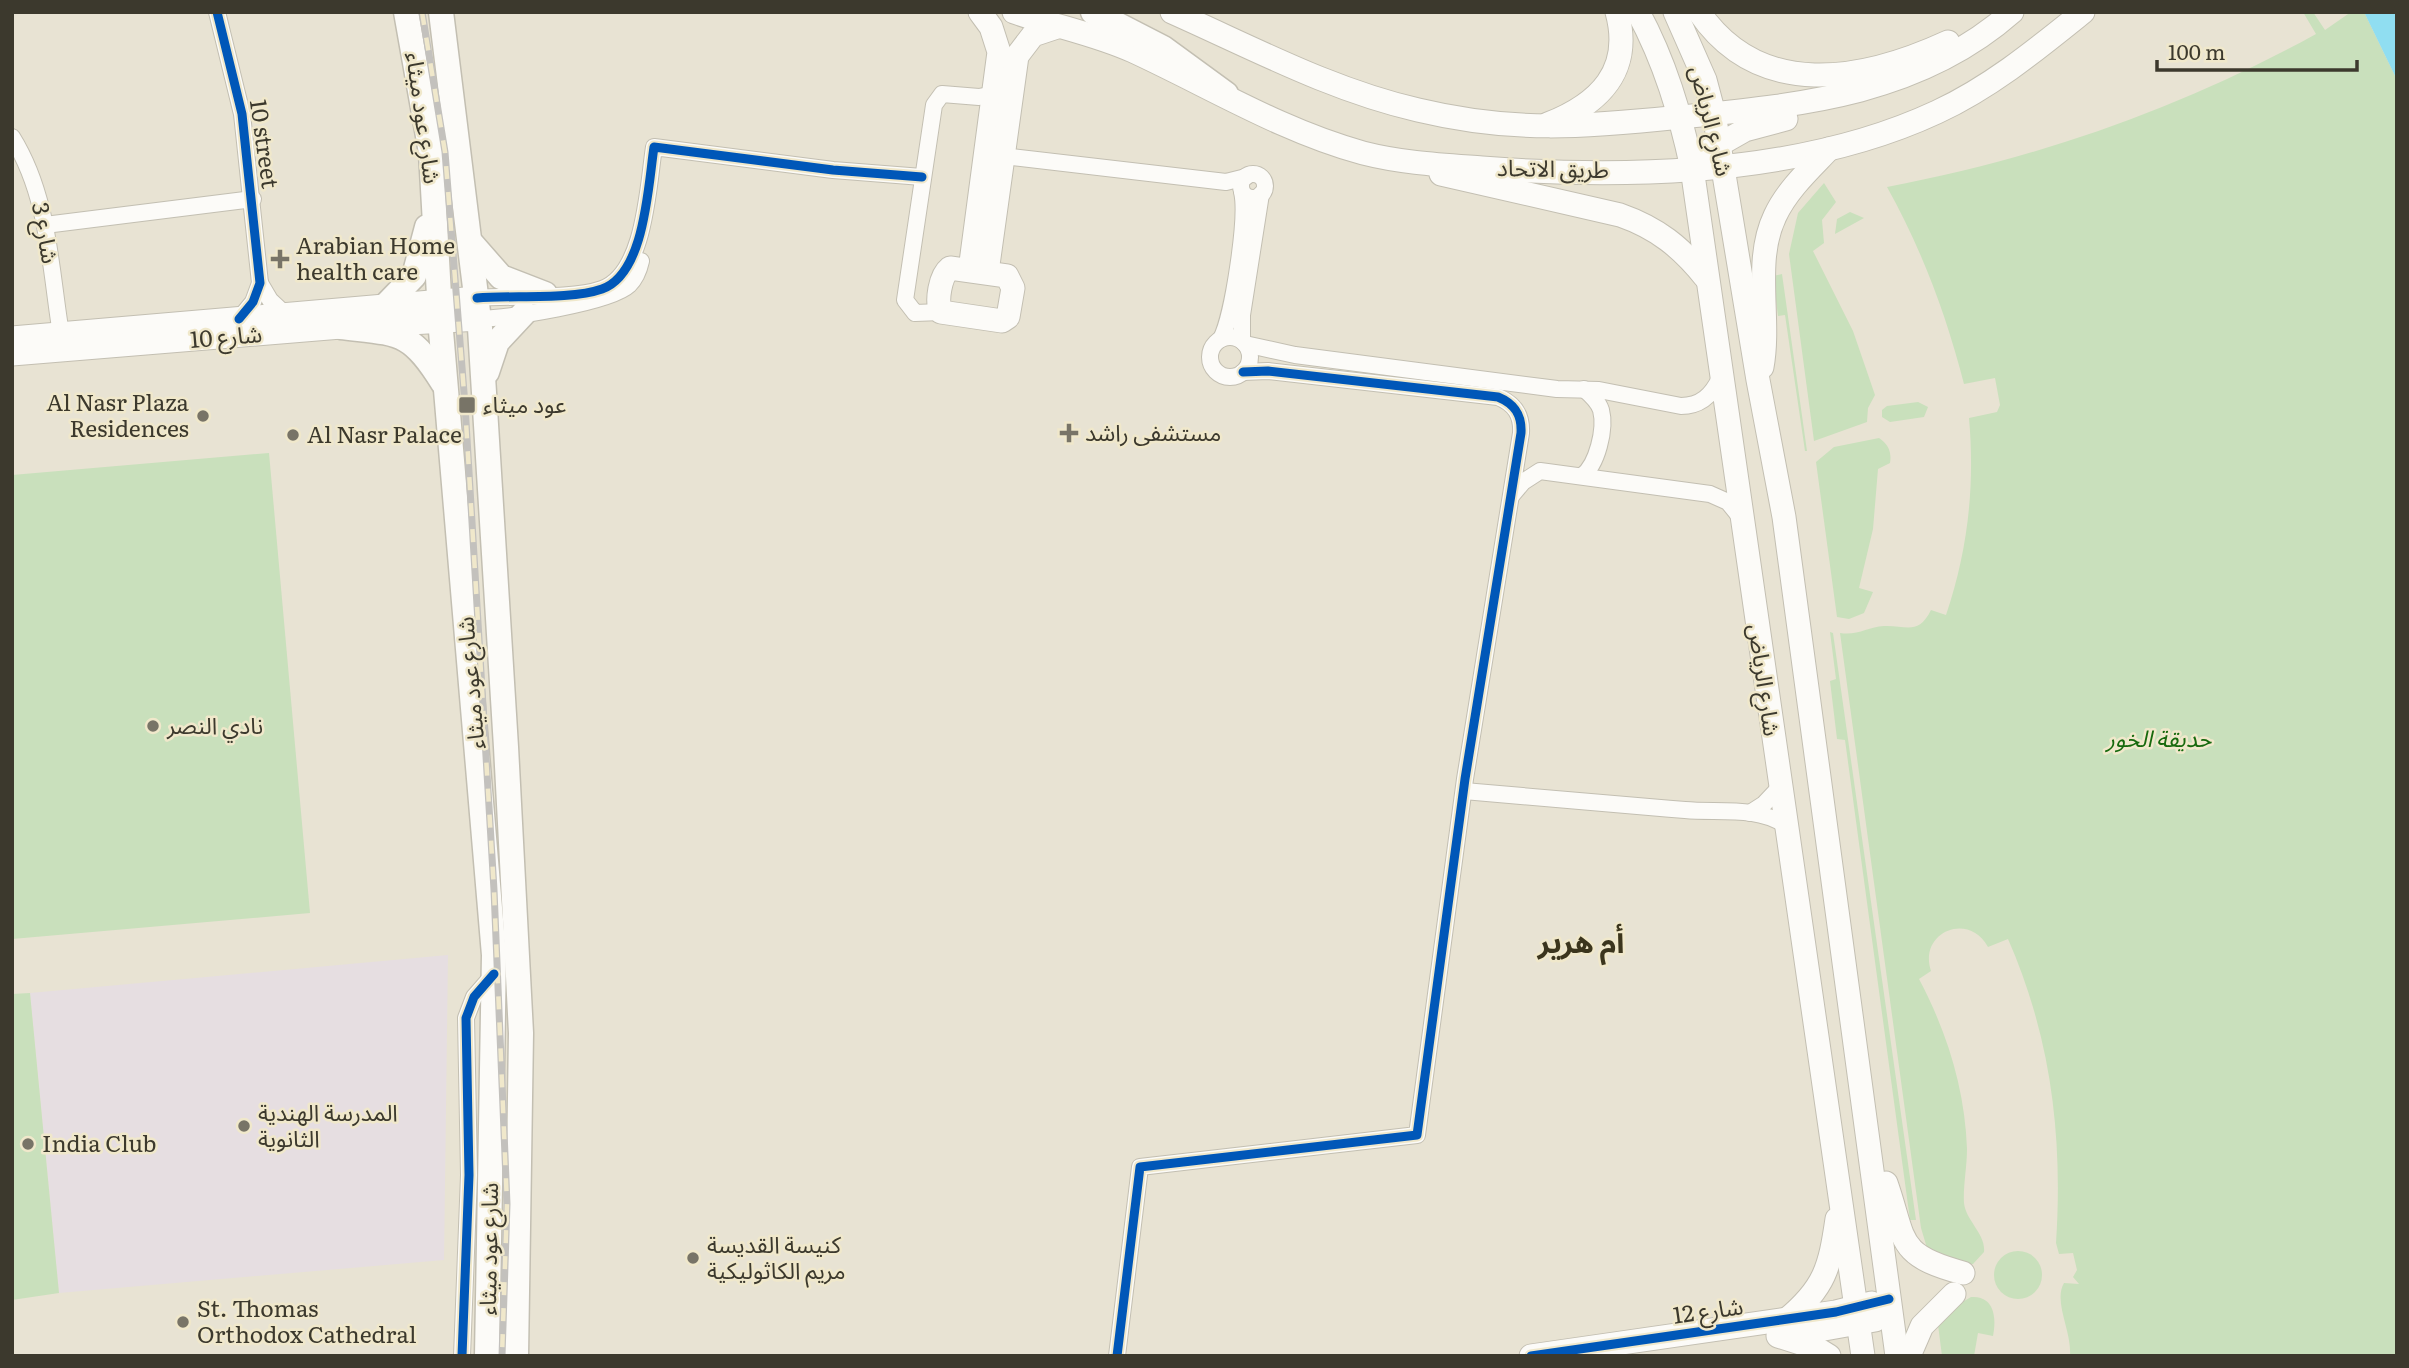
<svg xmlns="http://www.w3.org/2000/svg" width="2409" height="1368" viewBox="0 0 2409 1368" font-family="Literata,'Noto Sans Arabic',serif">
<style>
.education{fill:#e6dee1}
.green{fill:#c9e0bc}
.water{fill:#90def1}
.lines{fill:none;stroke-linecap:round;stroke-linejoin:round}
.street-casing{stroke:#c3bfb2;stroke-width:18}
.secondary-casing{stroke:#c3bfb2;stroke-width:25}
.primary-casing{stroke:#c3bfb2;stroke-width:27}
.street{stroke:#fcfbf8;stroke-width:16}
.secondary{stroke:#fcfbf8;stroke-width:23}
.primary{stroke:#fcfbf8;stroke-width:24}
.rail-casing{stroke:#c3c1bd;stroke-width:7}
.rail{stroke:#f0e8cb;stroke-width:4.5;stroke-dasharray:13;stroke-linecap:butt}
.cycleway-casing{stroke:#f0e8cb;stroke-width:13}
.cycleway{stroke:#0057b8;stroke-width:9}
.poi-dot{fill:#787467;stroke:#f0e8cb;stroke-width:2.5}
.labels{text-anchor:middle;stroke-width:5;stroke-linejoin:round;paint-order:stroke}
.street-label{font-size:23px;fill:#3c392d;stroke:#f0e8cb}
.poi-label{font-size:23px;fill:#3c392d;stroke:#f0e8cb;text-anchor:start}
.park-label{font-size:23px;font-style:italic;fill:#17690d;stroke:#f0e8cb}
.district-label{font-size:30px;font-weight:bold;fill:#3b351d;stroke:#f0e8cb}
</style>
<rect width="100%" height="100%" fill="#e8e3d3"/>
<polygon class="education" points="448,955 444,1260 59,1293 30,993"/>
<g class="green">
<path d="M 2303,12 L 2313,12 L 2325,30 L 2351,12 L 2364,12 L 2397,80 L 2397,1356 L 2070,1356 C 2072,1331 2053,1302 2064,1283 L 2079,1284 L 2073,1277 L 2077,1270 L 2073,1253 L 2059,1254 L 2056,1243 C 2063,1136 2051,1037 2008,939 L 1988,947 C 1969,911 1918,932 1931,971 L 1919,979 C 1947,1032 1965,1089 1967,1149 C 1967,1167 1963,1186 1964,1203 C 1966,1221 1986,1234 1984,1252 L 1973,1264 L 1960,1264 L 1927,1248 L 1921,1228 L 1840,633 C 1857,636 1868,627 1884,626 C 1906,625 1918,636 1931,610 L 1946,615 C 1968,550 1975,486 1969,418 L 1997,412 L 2000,405 L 1995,378 L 1964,384 C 1946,314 1922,250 1887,187 C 2039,158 2180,109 2316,34 Z"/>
<polygon points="1824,183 1836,202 1822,220 1824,243 1813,251 1853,331 1875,395 1868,408 1867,422 1814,441 1789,254 1798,213"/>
<polygon points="1850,212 1864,218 1835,234 1837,219"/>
<polygon points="1782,274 1807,451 1805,451 1785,315 1778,316 1773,276"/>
<polygon points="1918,402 1928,407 1924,417 1890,422 1882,417 1882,410 1887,406"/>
<path d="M 1879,438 C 1888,444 1892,452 1890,463 L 1878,469 L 1873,529 L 1859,588 L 1873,592 L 1864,613 L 1849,619 L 1837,617 L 1816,462 L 1834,447 Z"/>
<polygon points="269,453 310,913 12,939 12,475"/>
<polygon points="1830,632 1833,633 1916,1220 1910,1220 1845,740 1837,739 1830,681 1836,679"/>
<polygon points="30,993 59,1293 12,1300 12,994"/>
<circle cx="2018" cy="1275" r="24"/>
<path d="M 1971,1297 C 1994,1295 1997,1318 1993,1336 L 1978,1333 L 1974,1356 L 1942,1356 L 1937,1317 Z"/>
</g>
<polygon class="water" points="2364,12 2397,12 2397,80"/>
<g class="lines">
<defs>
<g id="street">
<polyline points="217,12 242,114 260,283 253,302 239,319"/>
<path d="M 12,137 C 49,196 50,267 61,334"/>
<polyline points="995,155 1226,182 1246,177"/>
<circle cx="1253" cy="186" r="12"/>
<polyline points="45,225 253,199"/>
<polyline points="260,283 270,300 286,315"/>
<path d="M 477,298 C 513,295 571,300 602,289 C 645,274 648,186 654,147 L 833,170 L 922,177"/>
<polyline points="941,312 915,313 905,300 934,105 942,94 979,97 994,94"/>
<path d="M 479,319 C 508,318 610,303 629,285 C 635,279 639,270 641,261"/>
<circle cx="1230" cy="357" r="20"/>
<path d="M 1221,339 C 1233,316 1248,217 1242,192"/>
<polyline points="1242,341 1242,315 1261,194"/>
<path d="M 1245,344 L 1295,355 L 1557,389 L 1599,390 L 1681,406 C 1701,406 1712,395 1720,378"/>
<path d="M 1582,476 C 1597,465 1606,429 1601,410 C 1598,401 1591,395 1584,389"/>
<polyline points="1512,495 1523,482 1540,471 1710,494 1728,502 1741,518"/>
<path d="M 1464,791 C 1537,797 1611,804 1685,810 C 1718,813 1757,806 1785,825"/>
<polyline points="1750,813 1764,804 1780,787"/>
<polyline points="462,1356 469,1175 466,1018 474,997 494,974"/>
<path d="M 1117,1356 L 1140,1167 L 1417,1135 L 1465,779 L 1521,433 C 1522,415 1515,404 1498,397 L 1268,371 L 1243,372"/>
</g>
<g id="secondary">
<path d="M 1014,12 C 1053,26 1096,34 1133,51 C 1209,86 1282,131 1363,153 C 1402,163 1442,165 1482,168 C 1628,179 1802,175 1937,112 C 1991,87 2037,49 2083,12"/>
<path d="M 1172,12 C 1253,48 1331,90 1418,110 C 1514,133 1584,127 1681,117 C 1800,105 1918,95 2012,12"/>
<path d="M 1638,12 C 1665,62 1680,113 1692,168 L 1863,1356"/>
<polyline points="1675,12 1705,80 1714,114 1758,380 1784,517 1897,1356"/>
<path d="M 1699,12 C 1760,101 1863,81 1948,42"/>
<path d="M 1548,124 C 1599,104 1633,71 1617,12"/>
<polyline points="1708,151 1745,130 1786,119"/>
<path d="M 1441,174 L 1620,215 C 1657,228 1681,247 1705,277"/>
<path d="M 950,268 L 1007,276 L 1013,288 L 1008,317 L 1002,321 L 941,312 C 936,301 940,276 950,268 Z"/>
<polyline points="970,270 999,52 991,27 980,12"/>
<polyline points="987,272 1017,56 1033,35 1057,27"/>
<polyline points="12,338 477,298"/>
<polyline points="12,354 341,327 479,319"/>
<path d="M 1762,367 C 1771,318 1753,262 1775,216 C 1787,190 1810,169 1829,149"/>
<path d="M 1886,1183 C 1906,1240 1895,1255 1963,1273"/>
<path d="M 1786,1320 C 1825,1288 1830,1267 1837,1219"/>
<polyline points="1802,1333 1875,1320"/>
<polyline points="1778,1336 1816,1348 1829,1356"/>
<polyline points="1531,1356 1836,1312 1872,1303"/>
<polyline points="1909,1356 1922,1326 1954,1294"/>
</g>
<g id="primary">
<polyline points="406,12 431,153 441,331 494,955 487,1356"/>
<polyline points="441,12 480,328 506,747 521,1033 516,1356"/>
<polyline points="1093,12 1163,48 1226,94"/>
<polyline points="472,244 501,277 545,294"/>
<polyline points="384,307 414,276 427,227"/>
<path d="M 341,327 C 400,334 410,330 443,383"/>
<polyline points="487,372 497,342 524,313"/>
</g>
</defs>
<use href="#street" class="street-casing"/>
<use href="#secondary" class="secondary-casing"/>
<use href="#primary" class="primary-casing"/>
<use href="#street" class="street"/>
<use href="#secondary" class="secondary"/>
<use href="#primary" class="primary"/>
<defs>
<polyline id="rail" points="422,12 445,152 465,405 494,890 507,1204 502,1356"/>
</defs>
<use href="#rail" class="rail-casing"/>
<use href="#rail" class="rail"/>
<defs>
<g id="cycleway">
<polyline points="217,12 242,114 260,283 253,302 239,319"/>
<path d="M 477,298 C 513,295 571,300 602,289 C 645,274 648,186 654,147 L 833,170 L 922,177"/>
<polyline points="462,1356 469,1175 466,1018 474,997 494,974"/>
<path d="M 1117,1356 L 1140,1167 L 1417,1135 L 1465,779 L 1521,433 C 1522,415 1515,404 1498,397 L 1268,371 L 1243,372"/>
<polyline points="1531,1356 1836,1312 1889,1299"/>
</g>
</defs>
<use href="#cycleway" class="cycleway-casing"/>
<use href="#cycleway" class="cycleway"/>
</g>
<g class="poi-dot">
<path d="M276.5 248.5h7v7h7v7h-7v7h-7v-7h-7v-7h7z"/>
<rect x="458" y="396" width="18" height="18" rx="3.5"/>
<circle cx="203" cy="416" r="7"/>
<path d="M1065.5 422.5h7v7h7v7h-7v7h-7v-7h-7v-7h7z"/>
<circle cx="293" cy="435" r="7"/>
<circle cx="153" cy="726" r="7"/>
<circle cx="244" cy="1126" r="7"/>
<circle cx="28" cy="1144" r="7"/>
<circle cx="693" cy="1258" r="7"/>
<circle cx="183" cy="1322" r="7"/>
</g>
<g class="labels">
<g class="street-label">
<text transform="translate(423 118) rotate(82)" y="8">شارع عود ميثاء</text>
<text transform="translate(1711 121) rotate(76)" y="8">شارع الرياض</text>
<text transform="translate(264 144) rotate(82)" y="8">10 street</text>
<text transform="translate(1553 169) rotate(1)" y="8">طريق الاتحاد</text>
<text transform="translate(45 233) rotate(80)" y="8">شارع 3</text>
<text transform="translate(226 337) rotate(-5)" y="8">شارع 10</text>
<text transform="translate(1764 680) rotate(82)" y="8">شارع الرياض</text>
<text transform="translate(471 683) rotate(-95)" y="8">شارع عود ميثاء</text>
<text transform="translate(489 1249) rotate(-89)" y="8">شارع عود ميثاء</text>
<text transform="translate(1708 1311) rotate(-8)" y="8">شارع 12</text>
</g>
<g class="poi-label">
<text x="296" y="254">Arabian Home<tspan x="296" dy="26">health care</tspan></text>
<text x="189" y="411" text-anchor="end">Al Nasr Plaza<tspan x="189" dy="26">Residences</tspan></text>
<text x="483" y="413">عود ميثاء</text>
<text x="1085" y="441">مستشفى راشد</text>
<text x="307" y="443">Al Nasr Palace</text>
<text x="167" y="734">نادي النصر</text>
<text x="258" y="1121">المدرسة الهندية<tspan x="258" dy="26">الثانوية</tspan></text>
<text x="42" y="1152">India Club</text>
<text x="707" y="1253">كنيسة القديسة<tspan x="707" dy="26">مريم الكاثوليكية</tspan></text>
<text x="197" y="1317">St. Thomas<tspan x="197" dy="26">Orthodox Cathedral</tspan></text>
</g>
<g class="park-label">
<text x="2159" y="747">حديقة الخور</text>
</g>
<g class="district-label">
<text x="1581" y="953">أم هرير</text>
</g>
</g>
<rect width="2409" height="1368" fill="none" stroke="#3c392d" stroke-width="28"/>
<path d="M2157 60v10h200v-10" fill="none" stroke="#3c392d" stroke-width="3.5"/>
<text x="2168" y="60" font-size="21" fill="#3c392d" stroke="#f0e8cb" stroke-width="5" paint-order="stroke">100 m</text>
</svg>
